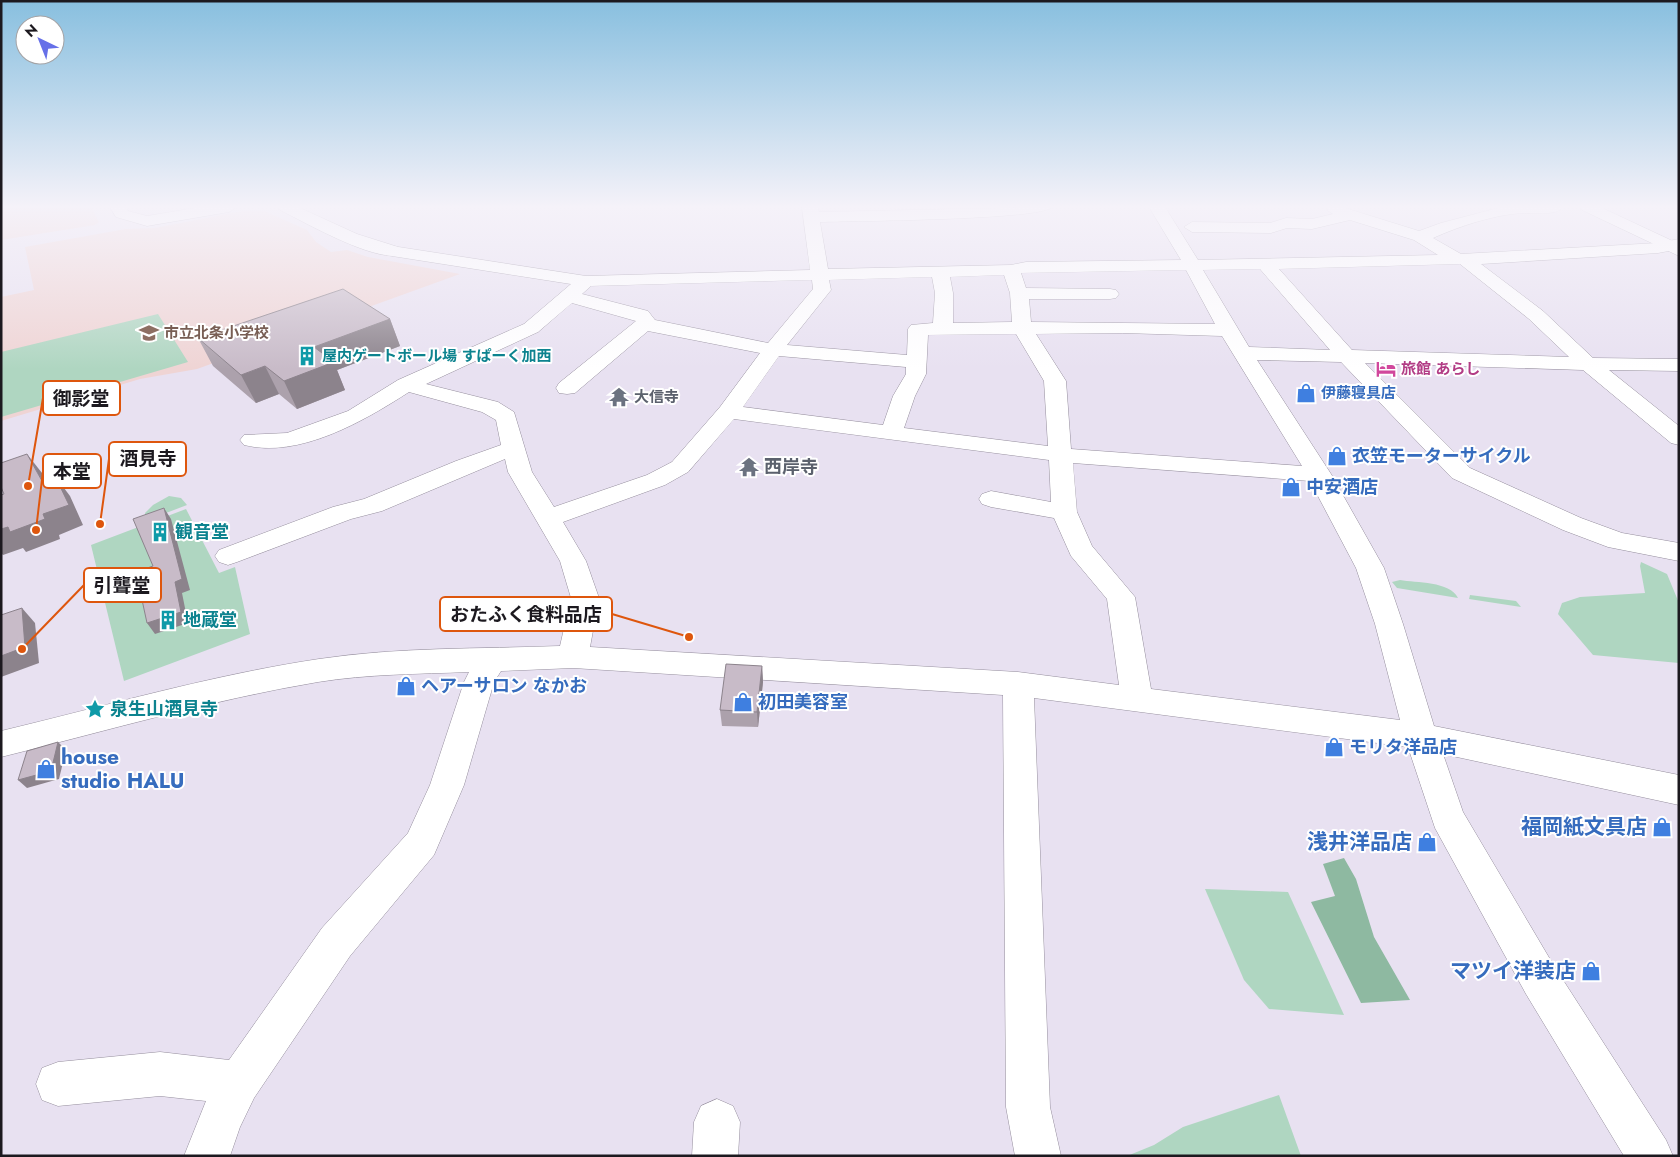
<svg xmlns="http://www.w3.org/2000/svg" width="1680" height="1157" viewBox="0 0 1680 1157" font-family="Jost,'Noto Sans JP',sans-serif">
<style>
.education{fill:#efd4d4}
.green{fill:#afd6c1}
.forest{fill:#8eb9a1}
.lines{fill:none;stroke-linecap:round;stroke-linejoin:round}
.minor-casing{stroke:#958e9d;stroke-width:1}
.tertiary-casing{stroke:#958e9d;stroke-width:1}
.minor{fill:#fff;fill-rule:evenodd}
.tertiary{fill:#fff;fill-rule:evenodd}
.wall{fill:#aca1ac}
.shaded-wall{fill:#8c838c}
.building{fill:#c8bbc8;stroke:#8c838c}
.labels{text-anchor:middle;stroke-width:4;stroke-linejoin:round;paint-order:stroke}
.far-education-label{font-size:15px;font-weight:bold;fill:#785e54;stroke:#fff;text-anchor:start}
.far-culture-label{font-size:15px;font-weight:bold;fill:#0d838f;stroke:#fff;text-anchor:start}
.far-hotel-label{font-size:15px;font-weight:bold;fill:#b23c85;stroke:#fff;text-anchor:start}
.far-shop-label{font-size:15px;font-weight:bold;fill:#366cbe;stroke:#fff;text-anchor:start}
.far-worship-label{font-size:15px;font-weight:bold;fill:#5b616d;stroke:#fff;text-anchor:start}
.shop-label{font-size:18px;font-weight:bold;fill:#366cbe;stroke:#fff;text-anchor:start}
.worship-label{font-size:18px;font-weight:bold;fill:#5b616d;stroke:#fff;text-anchor:start}
.culture-label{font-size:18px;font-weight:bold;fill:#0d838f;stroke:#fff;text-anchor:start}
.near-shop-label{font-size:21px;font-weight:bold;fill:#366cbe;stroke:#fff;text-anchor:end}
.leader{fill:none;stroke:#de560d;stroke-width:2}
.callout-dot{fill:#de560d;stroke:#fff;stroke-width:2}
.callout{fill:#fff;stroke:#de560d;stroke-width:2}
.callout-label{font-size:19px;text-anchor:middle;font-weight:bold;fill:#1c191f}
</style>
<rect width="100%" height="100%" fill="#e8e1f1"/>
<g class="education">
<polygon points="1,207 91,207 99,222 95,225 1,240"/>
<polygon points="262,210 307,230 316,242 331,252 347,250 368,257 460,274 197,369 140,379 1,421 1,297 34,290 25,247 126,229 155,228 237,212"/>
</g>
<g class="green">
<polygon points="158,314 188,362 1,417 1,352"/>
<polygon points="169,496 181,498 187,505 145,521 145,513 153,505"/>
<polygon points="186,509 219,573 235,567 250,634 124,681 91,545"/>
<polygon points="1641,562 1667,574 1679,603 1679,663 1593,655 1558,614 1562,603 1580,597 1645,593 1640,566"/>
<path d="M 1400,580 C 1416,583 1450,581 1458,598 L 1397,588 L 1392,582 Z"/>
<polygon points="1470,595 1516,601 1521,607 1469,599"/>
<polygon points="1205,889 1288,892 1344,1015 1269,1009 1244,980"/>
<polygon points="1279,1095 1301,1156 1127,1156 1154,1145 1183,1127"/>
</g>
<polygon class="forest" points="1344,858 1356,879 1374,937 1410,1000 1361,1003 1311,902 1335,896 1323,864"/>
<g class="lines">
<defs>
<g id="minor">
<path d="M 802,207 L 818,207 L 819,212 L 1052,207 C 1043,220 848,221 820,222 L 828,269 L 1011,265 L 1026,262 L 1181,260 L 1149,207 L 1165,207 L 1198,260 L 1438,255 L 1414,240 L 1350,220 L 1312,229 L 1287,228 L 1271,233 L 1192,232 L 1184,227 L 1192,222 L 1270,223 L 1286,218 L 1312,219 L 1333,214 L 1327,210 L 1329,207 L 1342,207 L 1419,231 L 1441,223 L 1502,207 L 1563,207 C 1557,216 1532,213 1522,213 C 1493,215 1460,226 1433,238 L 1461,254 L 1658,243 L 1679,239 L 1679,249 L 1658,253 L 1481,264 L 1543,311 L 1593,358 L 1679,359 L 1679,371 L 1609,370 L 1679,426 L 1679,445 L 1671,443 L 1583,370 L 1365,363 L 1470,468 L 1581,518 L 1622,533 L 1679,543 L 1679,561 L 1608,547 L 1563,530 L 1452,478 L 1341,362 L 1257,360 L 1331,474 L 1384,568 L 1403,624 L 1434,726 L 1679,775 L 1679,805 L 1443,754 L 1463,812 L 1554,966 L 1666,1140 L 1673,1156 L 1624,1156 L 1526,994 L 1435,828 L 1408,747 L 1034,698 L 1050,1107 L 1061,1156 L 1015,1156 L 1006,1107 L 1003,695 L 573,668 L 501,671 L 494,682 L 464,785 L 434,855 L 350,956 L 254,1098 L 240,1127 L 230,1156 L 184,1156 L 206,1101 L 160,1096 L 58,1106 L 42,1100 L 36,1084 L 42,1068 L 58,1062 L 160,1052 L 229,1060 L 322,928 L 408,833 L 430,785 L 464,682 L 469,672 C 419,674 368,674 318,682 C 211,700 106,731 1,757 L 1,731 C 106,706 212,675 319,659 C 398,647 480,649 560,646 L 571,598 L 560,561 L 508,472 L 505,459 L 382,511 L 351,519 L 237,562 L 228,565 L 219,562 L 215,556 L 219,550 L 333,507 L 364,499 L 456,461 L 501,445 L 496,420 L 482,412 L 409,392 C 364,421 299,459 244,445 L 240,440 L 244,435 L 287,433 L 348,411 L 398,380 L 524,324 L 571,284 L 392,256 L 386,255 L 384,251 L 386,247 L 392,246 L 586,276 L 810,270 ZM 1460,264 L 1529,319 L 1569,357 L 1352,350 L 1279,269 ZM 1260,269 L 1330,350 L 1249,347 L 1203,270 ZM 1186,270 L 1215,324 L 1031,322 L 1029,299 L 1110,299 L 1116,298 L 1119,294 L 1116,290 L 1110,289 L 1026,288 L 1021,273 ZM 1004,275 L 1010,293 L 1012,322 L 953,323 L 953,293 L 950,277 ZM 932,277 L 935,293 L 933,323 L 911,325 L 908,329 L 907,355 L 787,345 L 831,290 L 829,280 ZM 812,280 L 813,289 L 768,343 L 655,320 L 648,311 L 582,294 L 591,286 ZM 572,303 L 636,321 L 559,383 L 556,388 L 559,393 L 567,394 L 575,393 L 648,331 L 760,353 L 720,407 L 672,462 L 647,475 L 554,507 L 532,472 L 514,412 L 498,402 L 426,384 L 538,332 ZM 1123,333 L 1222,336 L 1302,466 L 1071,449 L 1066,381 L 1036,334 ZM 1016,334 L 1044,381 L 1048,446 L 904,428 L 915,396 L 926,374 L 928,335 ZM 779,356 L 906,367 L 906,374 L 893,396 L 883,425 L 743,407 ZM 734,419 L 1049,460 L 1051,502 L 991,491 L 982,494 L 979,499 L 982,504 L 991,507 L 1054,518 L 1071,556 L 1107,599 L 1119,685 L 1018,672 L 590,647 L 599,598 L 586,561 L 563,522 L 665,485 L 688,472 ZM 1073,463 L 1310,481 L 1356,568 L 1375,624 L 1400,720 L 1151,689 L 1135,597 L 1092,546 L 1077,512 Z"/>
<polygon points="717,1099 733,1106 740,1122 738,1156 692,1156 694,1122 701,1106"/>
</g>
<g id="tertiary">
<polygon points="110,207 126,207 128,211 147,216 201,207 237,207 229,212 147,226 116,217"/>
<path d="M 277,207 L 298,207 L 357,234 L 398,247 L 400,251 L 398,255 C 373,261 304,222 280,210 Z"/>
<polygon points="1579,207 1600,207 1679,244 1679,256 1582,210"/>
</g>
</defs>
<use href="#minor" class="minor-casing"/>
<use href="#tertiary" class="tertiary-casing"/>
<use href="#minor" class="minor"/>
<use href="#tertiary" class="tertiary"/>
</g>
<g class="wall">
<polygon points="390,319 400,346 337,370 345,390 297,409 279,394 256,403 213,366 198,338"/>
<polygon points="762,666 763,682 758,727 722,726 720,710"/>
</g>
<g class="shaded-wall">
<polygon points="390,319 400,346 337,370 345,390 297,409 284,381 314,347"/>
<polygon points="265,366 279,394 256,403 241,375"/>
<polygon points="27,454 42,473 56,501 42,481"/>
<polygon points="55,476 70,496 83,525 59,535 60,539 26,552 23,548 3,555 1,553 1,529 43,514"/>
<polygon points="164,508 171,519 190,590 182,593 188,623 155,634 147,623 175,582"/>
<polygon points="22,608 35,623 39,663 1,677 1,656"/>
<polygon points="762,666 763,682 758,727 757,712"/>
<polygon points="58,742 66,750 59,779 27,788 18,780"/>
</g>
<g class="building">
<polygon points="343,289 390,319 314,347 334,362 284,381 265,366 241,375 198,338"/>
<polygon points="27,454 42,481 55,476 69,505 43,514 45,519 10,532 8,527 1,529 1,495 4,494 1,487 1,463"/>
<polygon points="164,508 182,579 175,582 181,612 147,623 136,572 153,566 133,519"/>
<polygon points="22,608 25,647 1,656 1,615"/>
<polygon points="726,664 762,666 757,712 720,710"/>
<polygon points="58,742 51,771 18,780 27,751"/>
</g>
<linearGradient id="sky" x2="0" y2="1"><stop stop-color="#88bfdf"/><stop offset="0.56" stop-color="#f5f2f9"/><stop offset="1" stop-color="#f5f2f9" stop-opacity="0"/></linearGradient>
<rect width="1680" height="369" fill="url(#sky)"/>
<defs>
<symbol id="school-bare" viewBox="-9 -9 18 18"><path d="M0-5L7-2L0 1L-7-2ZM-4 1L0 2.5L4 1V4Q0 6-4 4Z" fill="#8d6e63" stroke="#fff" stroke-width="2.5" paint-order="stroke"/></symbol>
<symbol id="building-bare" viewBox="-9 -9 18 18"><path d="M-4-6H4V6H1V3H-1V6H-4ZM-2.5-4.3h1.7v1.8h-1.7ZM.8-4.3h1.7v1.8H.8ZM-2.5-1h1.7V.8h-1.7ZM.8-1h1.7V.8H.8Z" fill="#0f9aa8" stroke="#fff" stroke-width="2.5" paint-order="stroke"/></symbol>
<symbol id="hotel-bare" viewBox="-9 -9 18 18"><path d="M-6-4.5h1.5V1H6V5H4.5V3h-9V5H-6ZM-4 0a1.8 1.8 0 1 1 3.6 0ZM.5 0V-2.5h3Q6-2.5 6 0Z" fill="#d1479c" stroke="#fff" stroke-width="2.5" paint-order="stroke"/></symbol>
<symbol id="shop-bare" viewBox="-9 -9 18 18"><path d="M-5-2.5h2.3a2.7 3.5 0 0 1 5.4 0H5L5.5 6h-11ZM-1.5-2.5h3a1.5 2.3 0 0 0-3 0Z" fill="#3f7fe0" stroke="#fff" stroke-width="2.5" paint-order="stroke"/></symbol>
<symbol id="temple-bare" viewBox="-9 -9 18 18"><path d="M0-6L5-2H3V0L6.5 2.5H4V6H1.5V3h-3V6H-4V2.5H-6.5L-3 0V-2H-5Z" fill="#6b7280" stroke="#fff" stroke-width="2.5" paint-order="stroke"/></symbol>
<symbol id="sight-bare" viewBox="-9 -9 18 18"><path d="M0-6L1.8-2.2L6-1.7L2.9 1.2L3.7 5.4L0 3.3L-3.7 5.4L-2.9 1.2L-6-1.7L-1.8-2.2Z" fill="#0f9aa8" stroke="#fff" stroke-width="2.5" paint-order="stroke"/></symbol>
</defs>
<g fill-rule="evenodd">
<use href="#school-bare" x="135" y="319" width="28" height="28"/>
<use href="#building-bare" x="293" y="342" width="28" height="28"/>
<use href="#hotel-bare" x="1372" y="355" width="28" height="28"/>
<use href="#shop-bare" x="1292" y="379" width="28" height="28"/>
<use href="#temple-bare" x="605" y="383" width="28" height="28"/>
<use href="#shop-bare" x="1323" y="442" width="28" height="28"/>
<use href="#temple-bare" x="735" y="453" width="28" height="28"/>
<use href="#shop-bare" x="1277" y="473" width="28" height="28"/>
<use href="#building-bare" x="146" y="518" width="28" height="28"/>
<use href="#building-bare" x="154" y="606" width="28" height="28"/>
<use href="#shop-bare" x="392" y="672" width="28" height="28"/>
<use href="#shop-bare" x="729" y="688" width="28" height="28"/>
<use href="#sight-bare" x="81" y="695" width="28" height="28"/>
<use href="#shop-bare" x="1320" y="733" width="28" height="28"/>
<use href="#shop-bare" x="32" y="755" width="28" height="28"/>
<use href="#shop-bare" x="1648" y="813" width="28" height="28"/>
<use href="#shop-bare" x="1413" y="828" width="28" height="28"/>
<use href="#shop-bare" x="1577" y="957" width="28" height="28"/>
</g>
<g class="labels">
<g class="far-education-label">
<text x="164" y="338">市立北条小学校</text>
</g>
<g class="far-culture-label">
<text x="322" y="361">屋内ゲートボール場 すぱーく加西</text>
</g>
<g class="far-hotel-label">
<text x="1401" y="374">旅館 あらし</text>
</g>
<g class="far-shop-label">
<text x="1321" y="398">伊藤寝具店</text>
</g>
<g class="far-worship-label">
<text x="634" y="402">大信寺</text>
</g>
<g class="shop-label">
<text x="1352" y="462">衣笠モーターサイクル</text>
<text x="1306" y="493">中安酒店</text>
<text x="421" y="692">ヘアーサロン なかお</text>
<text x="758" y="708">初田美容室</text>
<text x="1349" y="753">モリタ洋品店</text>
</g>
<g class="worship-label">
<text x="764" y="473">西岸寺</text>
</g>
<g class="culture-label">
<text x="175" y="538">観音堂</text>
<text x="183" y="626">地蔵堂</text>
<text x="110" y="715">泉生山酒見寺</text>
</g>
<g class="near-shop-label">
<text x="61" y="764" text-anchor="start">house<tspan x="61" dy="24">studio HALU</tspan></text>
<text x="1647" y="834">福岡紙文具店</text>
<text x="1412" y="849">浅井洋品店</text>
<text x="1576" y="978">マツイ洋装店</text>
</g>
</g>
<path class="leader" d="M28 486L43 398M100 524L109 459M36 530L43 471M22 649L84 585M689 637L612 614"/>
<g class="callout-dot">
<circle cx="28" cy="486" r="5"/>
<circle cx="100" cy="524" r="5"/>
<circle cx="36" cy="530" r="5"/>
<circle cx="22" cy="649" r="5"/>
<circle cx="689" cy="637" r="5"/>
</g>
<g class="callout">
<rect x="43" y="381" width="77" height="34" rx="5"/>
<rect x="109" y="442" width="77" height="34" rx="5"/>
<rect x="43" y="454" width="58" height="34" rx="5"/>
<rect x="84" y="568" width="77" height="34" rx="5"/>
<rect x="440" y="597" width="172" height="34" rx="5"/>
</g>
<g class="callout-label">
<text x="81" y="405">御影堂</text>
<text x="148" y="465">酒見寺</text>
<text x="72" y="478">本堂</text>
<text x="122" y="592">引聾堂</text>
<text x="526" y="621">おたふく食料品店</text>
</g>
<rect width="1680" height="1157" fill="none" stroke="#1c191f" stroke-width="5"/>
<g transform="translate(40 40) rotate(317)"><circle r="24" fill="#ffffff" stroke="#a4a3a5"/>
<path d="M0-4L9 19L0 12L-9 19Z" fill="#6670e8"/>
<text y="-8" font-size="14" font-weight="bold" text-anchor="middle" fill="#1c191f">N</text>
</g>
</svg>
